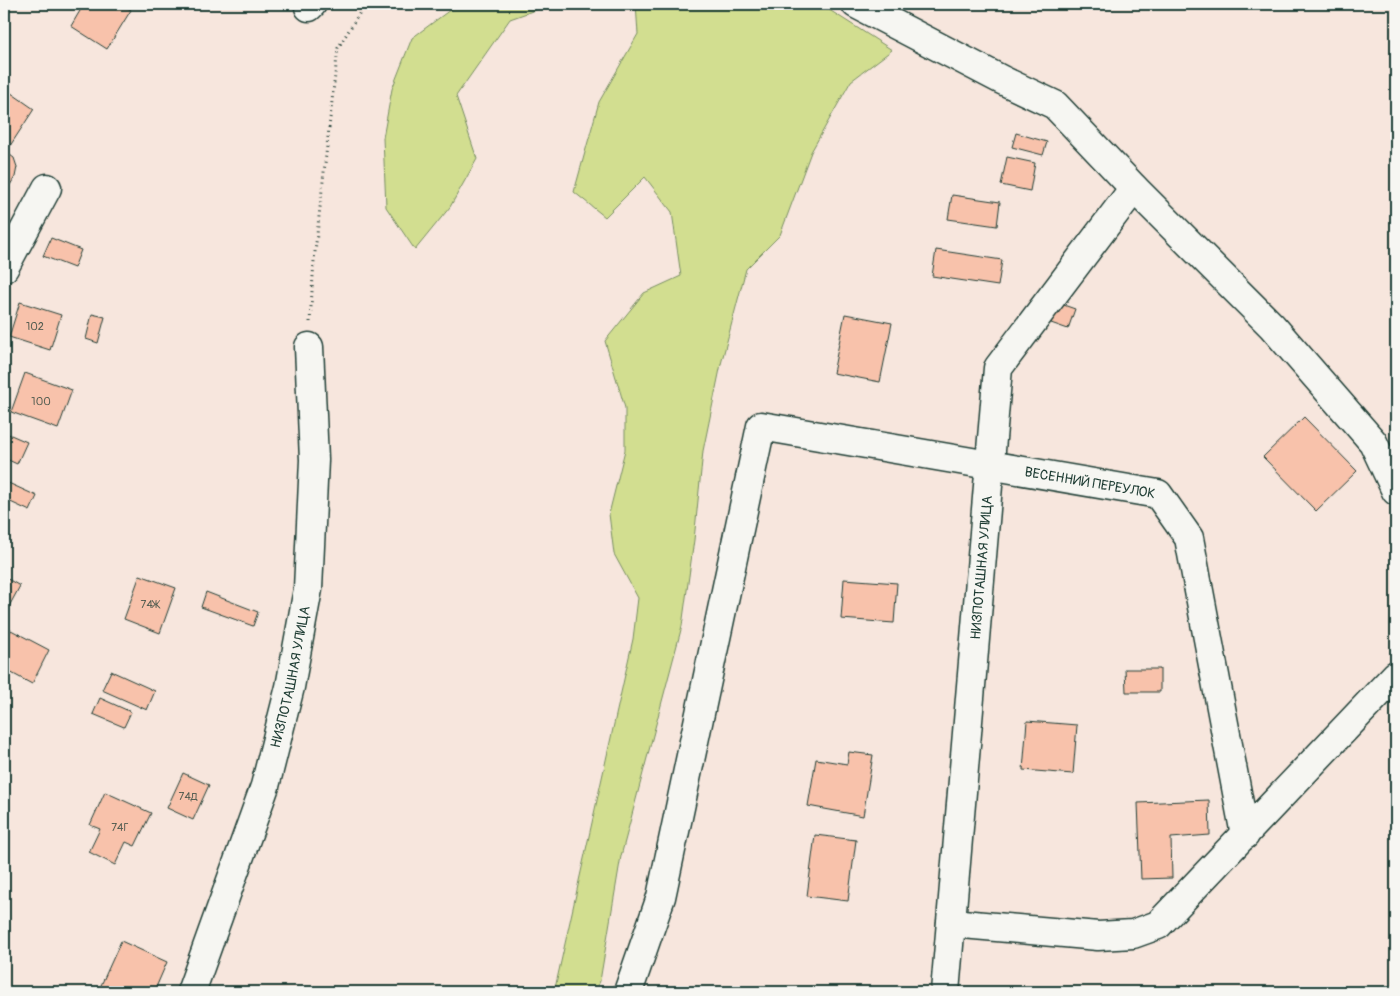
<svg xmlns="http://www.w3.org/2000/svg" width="1400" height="996" viewBox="0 0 1400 996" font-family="Pangolin,sans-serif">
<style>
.green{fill:#d2de90;stroke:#788e62}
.building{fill:#f8c2ab;stroke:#1f3d34}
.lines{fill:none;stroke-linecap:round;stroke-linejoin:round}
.minor-casing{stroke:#1f3d34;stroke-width:31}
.path{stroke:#1f3d34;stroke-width:3;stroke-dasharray:1 4;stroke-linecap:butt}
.minor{stroke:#f6f6f2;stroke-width:28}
.labels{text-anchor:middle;stroke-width:5;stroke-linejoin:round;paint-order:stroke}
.number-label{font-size:11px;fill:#555e52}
.street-label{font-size:14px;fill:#1f3d34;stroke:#f6f6f2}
</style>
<rect width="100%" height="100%" fill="#f7e6dd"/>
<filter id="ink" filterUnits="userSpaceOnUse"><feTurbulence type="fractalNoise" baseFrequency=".02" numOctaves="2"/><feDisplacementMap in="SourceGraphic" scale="10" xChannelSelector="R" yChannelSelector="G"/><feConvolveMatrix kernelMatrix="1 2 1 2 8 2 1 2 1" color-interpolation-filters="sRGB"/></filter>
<g filter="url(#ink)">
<g class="green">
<polygon points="458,4 552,4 510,19 456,96 477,159 450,207 415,250 386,207 383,138 392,89 412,38"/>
<polygon points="636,4 820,4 892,50 851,81 811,152 780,235 746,269 721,364 703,451 694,540 682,626 621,856 600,981 595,992 553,992 556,984 633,639 638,598 614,554 609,514 625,450 625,408 605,341 644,293 681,276 672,212 645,177 605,217 574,192 599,102 638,34"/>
</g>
<g class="building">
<polygon points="84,4 121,4 131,10 107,49 71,26"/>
<polygon points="4,88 34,109 6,152 14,158 17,167 15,177 10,185 4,186"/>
<polygon points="1016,133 1047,142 1043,155 1012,147"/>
<polygon points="1007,157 1035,163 1030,191 1001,185"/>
<polygon points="952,195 1000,202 997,226 948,219"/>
<polygon points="51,238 81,250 74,268 43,256"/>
<polygon points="936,250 1002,260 998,286 932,276"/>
<polygon points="20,302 61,315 50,350 9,337"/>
<polygon points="1058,303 1075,309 1068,329 1051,323"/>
<polygon points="92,314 105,317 98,343 86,339"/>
<polygon points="845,314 892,323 880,382 833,373"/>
<polygon points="25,373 72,390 58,429 11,412"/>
<polygon points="1304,417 1357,471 1316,511 1263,457"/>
<polygon points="4,432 27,442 17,464 4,458"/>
<polygon points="4,481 37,496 30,511 4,499"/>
<polygon points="140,575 176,588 160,633 124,619"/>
<polygon points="4,577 20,586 7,610 4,609"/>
<polygon points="844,579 897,583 894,623 841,619"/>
<polygon points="206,592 258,612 253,626 201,607"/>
<polygon points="11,630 49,650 32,684 4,669 4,643"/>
<polygon points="1125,669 1160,669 1160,692 1126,692"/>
<polygon points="111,671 155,691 147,710 102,690"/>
<polygon points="100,698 131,712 124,727 93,714"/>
<polygon points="1027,721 1077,725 1073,774 1023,770"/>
<polygon points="849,752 873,755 863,816 808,806 816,759 847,764"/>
<polygon points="183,773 209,785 193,820 167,808"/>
<polygon points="105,792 151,813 135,846 126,842 115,865 89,852 100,829 90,825"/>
<polygon points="1209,800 1210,835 1171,838 1172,878 1141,879 1138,803"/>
<polygon points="815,835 856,840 848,901 807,896"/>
<polygon points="121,941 167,962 154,992 98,992"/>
</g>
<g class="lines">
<defs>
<g id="minor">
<polyline points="856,4 1002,80 1055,105 1134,188 1272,326 1373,442 1396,491"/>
<polyline points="309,7 312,4"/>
<polyline points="4,268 47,188"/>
<polyline points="951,923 1098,936 1133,934 1158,925 1396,675"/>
<path id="s1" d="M 191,992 L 265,786 L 290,687 L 308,589 L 314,460 L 309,347"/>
<path id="s2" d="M 628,992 L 661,897 L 761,426 L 1158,494 L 1189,538 L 1245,835"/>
<path id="s3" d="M 945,992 L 998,368 L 1134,188"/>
</g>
</defs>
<use href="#minor" class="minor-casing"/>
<polyline class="path" points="310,322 314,261 338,48 365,4"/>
<use href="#minor" class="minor"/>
</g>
</g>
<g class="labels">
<g class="number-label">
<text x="35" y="330">102</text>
<text x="41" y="405">100</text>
<text x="150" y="608">74Ж</text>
<text x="188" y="800">74Д</text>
<text x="120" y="831">74Г</text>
</g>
<g class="street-label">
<text dy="5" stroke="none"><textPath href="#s2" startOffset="916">ВЕСЕННИЙ ПЕРЕУЛОК</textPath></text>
<text dy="5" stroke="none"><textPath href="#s3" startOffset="426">НИЗПОТАШНАЯ УЛИЦА</textPath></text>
<text dy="5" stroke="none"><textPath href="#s1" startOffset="331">НИЗПОТАШНАЯ УЛИЦА</textPath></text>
</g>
</g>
<rect width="1400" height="996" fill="none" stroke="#f6f6f2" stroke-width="20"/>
<rect x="10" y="10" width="1380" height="976" fill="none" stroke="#1f3d34" stroke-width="2" filter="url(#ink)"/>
</svg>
